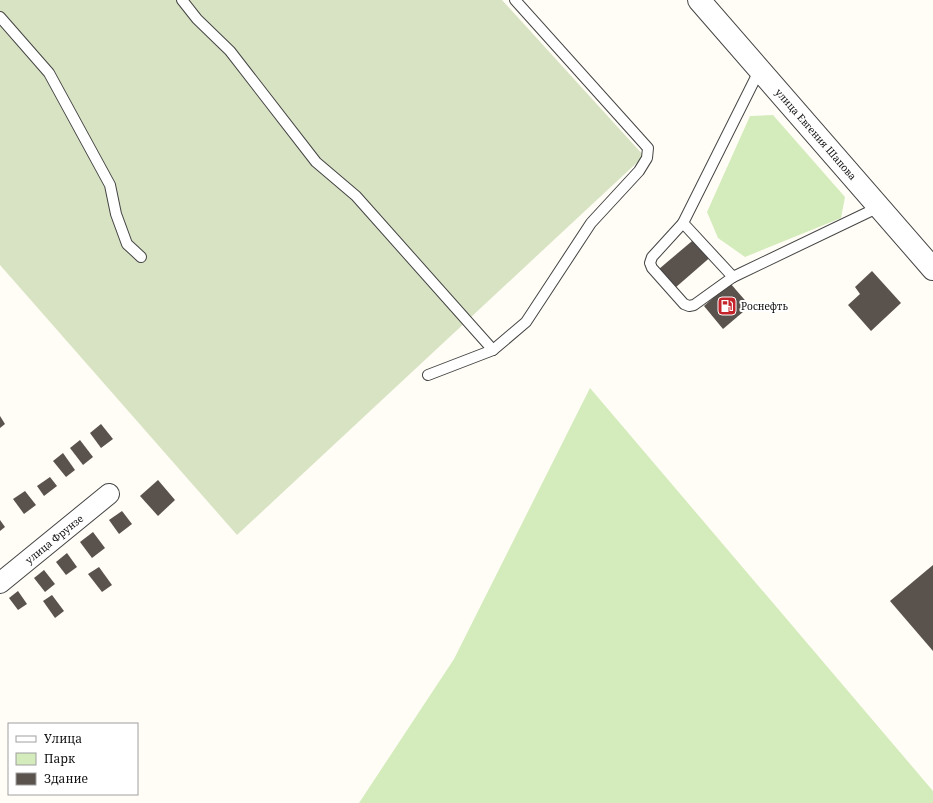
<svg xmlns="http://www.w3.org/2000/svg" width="933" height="803" viewBox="0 0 933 803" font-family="'Noto Serif',serif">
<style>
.green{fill:#d4ebbc}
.cemetery{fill:#d8e3c3}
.building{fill:#5a524d}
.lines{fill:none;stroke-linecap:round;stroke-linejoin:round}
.service-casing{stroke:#444;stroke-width:12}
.minor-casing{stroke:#444;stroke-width:22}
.tertiary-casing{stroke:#444;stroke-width:24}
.service{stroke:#fff;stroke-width:10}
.minor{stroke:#fff;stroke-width:20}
.tertiary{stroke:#fff;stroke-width:22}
.labels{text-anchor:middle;stroke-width:4;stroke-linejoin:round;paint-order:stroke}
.street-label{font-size:10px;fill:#111;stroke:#fff}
.poi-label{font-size:10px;fill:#111;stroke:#fff;text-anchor:start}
</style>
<rect width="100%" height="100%" fill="#fffdf5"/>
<g class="green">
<polygon points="773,115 845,197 841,218 745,257 718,238 707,212 750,116"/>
<polygon points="590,388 933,791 933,803 359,803 454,659"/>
</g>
<polygon class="cemetery" points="0,0 502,0 644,156 237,535 0,265"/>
<g class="building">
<polygon points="698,236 714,254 675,288 659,269"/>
<polygon points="872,271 901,303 871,331 848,305 860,294 855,287"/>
<polygon points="730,283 750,306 723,329 704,306"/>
<polygon points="0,416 5,424 0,428"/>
<polygon points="101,424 113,439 101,448 90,433"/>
<polygon points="80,440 93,457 83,465 70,448"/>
<polygon points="63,453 75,470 66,477 53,461"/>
<polygon points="50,477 57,486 44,496 37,486"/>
<polygon points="158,480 175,500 158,516 140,496"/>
<polygon points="25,491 36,505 24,514 13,499"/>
<polygon points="122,511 132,524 119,534 109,520"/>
<polygon points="0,520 5,527 0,531"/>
<polygon points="93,532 105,548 92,558 80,542"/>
<polygon points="67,553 77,567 66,575 56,562"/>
<polygon points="933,565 933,651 890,601"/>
<polygon points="99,567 112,585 102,592 88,574"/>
<polygon points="44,570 55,584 45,592 34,578"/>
<polygon points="18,591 27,604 18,610 9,598"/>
<polygon points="52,595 64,611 55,618 43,601"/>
</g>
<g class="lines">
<defs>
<g id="service">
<polyline points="182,0 197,19 230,51 316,162 356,196 493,350"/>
<polyline points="0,17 49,73 110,185 116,214 127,244 141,257"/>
<polyline points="760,69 683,223 733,277 879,207"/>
<polyline points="683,223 652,257 650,263 652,268 684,304 689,306 694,305 733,277"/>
<polyline points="428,375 493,350 526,322 591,223 639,171 647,158 648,148 515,0"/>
</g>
<polyline id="minor" points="0,583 109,494"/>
<polyline id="tertiary" points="699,0 933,269"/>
</defs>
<use href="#service" class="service-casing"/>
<use href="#minor" class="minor-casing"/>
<use href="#tertiary" class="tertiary-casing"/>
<use href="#service" class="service"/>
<use href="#minor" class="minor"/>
<use href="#tertiary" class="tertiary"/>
</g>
<defs>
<symbol id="fuel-square" viewBox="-11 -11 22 22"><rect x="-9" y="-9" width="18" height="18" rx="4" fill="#c5242a" stroke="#fff"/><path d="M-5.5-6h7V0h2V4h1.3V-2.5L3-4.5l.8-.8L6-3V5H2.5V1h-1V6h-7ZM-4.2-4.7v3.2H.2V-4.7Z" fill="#fff"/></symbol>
</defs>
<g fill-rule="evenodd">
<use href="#fuel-square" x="716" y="295" width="22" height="22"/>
</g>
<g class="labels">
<g class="street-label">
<text transform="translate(816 134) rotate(49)" y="4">улица Евгения Шапова</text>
<text transform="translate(54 539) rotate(-39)" y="4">улица Фрунзе</text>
</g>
<g class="poi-label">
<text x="741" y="310">Роснефть</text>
</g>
</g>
<rect x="8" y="723" width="130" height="72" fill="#ffffff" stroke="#a0a0a0"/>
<rect x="16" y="736" width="20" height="6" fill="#ffffff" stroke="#a0a0a0"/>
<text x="44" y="743" font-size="12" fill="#111111">Улица</text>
<rect x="16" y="753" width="20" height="12" fill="#d4ebbc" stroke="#a0a0a0"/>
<text x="44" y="763" font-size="12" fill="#111111">Парк</text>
<rect x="16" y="773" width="20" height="12" fill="#5a524d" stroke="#a0a0a0"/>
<text x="44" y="783" font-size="12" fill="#111111">Здание</text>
</svg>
